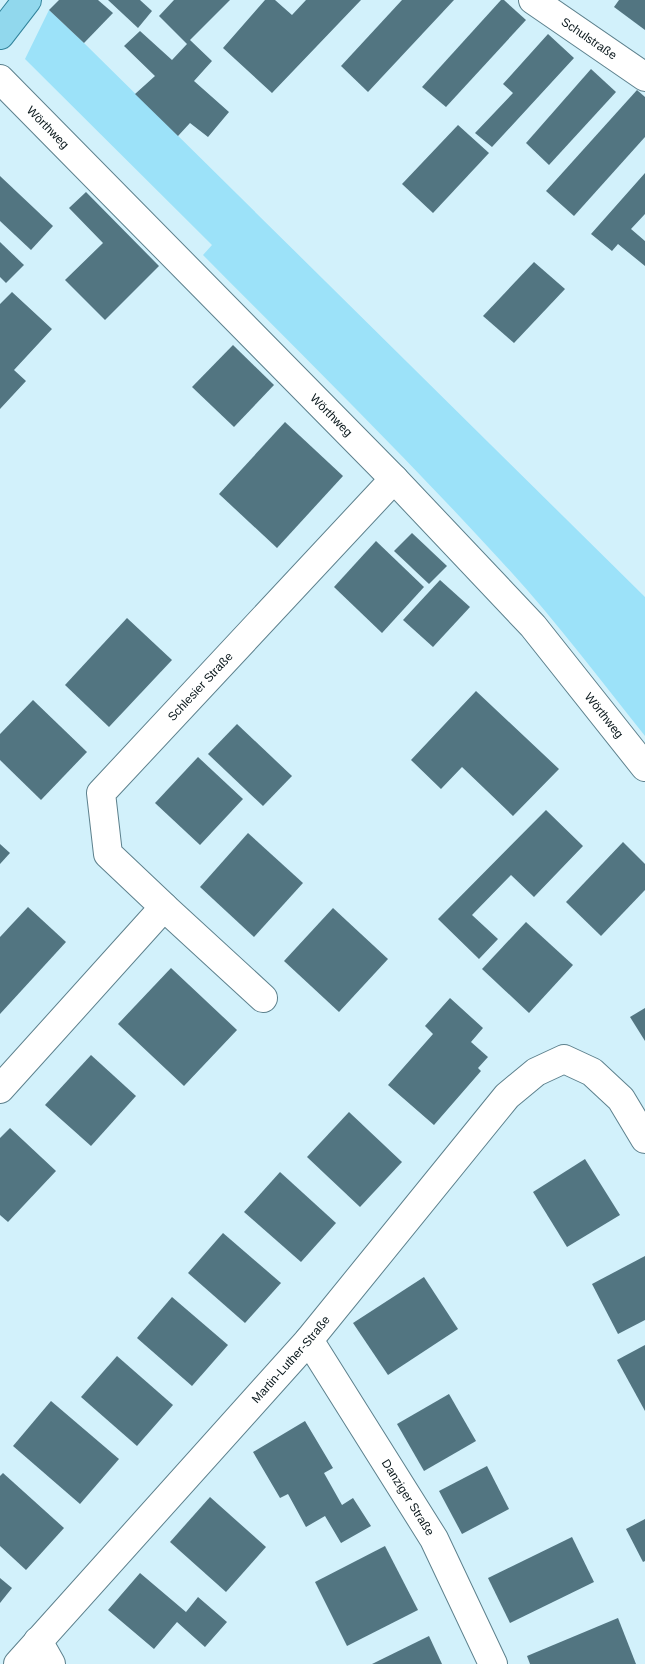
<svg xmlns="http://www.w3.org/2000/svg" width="645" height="1664" viewBox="0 0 645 1664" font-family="Arial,sans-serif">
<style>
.green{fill:#9ce2f9}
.building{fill:#527581}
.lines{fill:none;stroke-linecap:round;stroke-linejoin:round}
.minor-casing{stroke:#5d818d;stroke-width:30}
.major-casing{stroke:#31839b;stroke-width:30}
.minor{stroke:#fff;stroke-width:28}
.major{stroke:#91d8ed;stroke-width:28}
.labels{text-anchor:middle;stroke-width:5;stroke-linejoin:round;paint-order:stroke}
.street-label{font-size:12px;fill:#08161a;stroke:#d2f1fb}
</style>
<rect width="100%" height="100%" fill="#d2f1fb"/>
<path class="green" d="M 49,10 L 84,43 L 645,597 L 645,736 C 598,677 552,616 501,561 C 405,456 303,356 203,255 L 212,245 L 25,59 Z"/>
<g class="building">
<polygon points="59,0 98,0 113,13 84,43 49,10"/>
<polygon points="108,0 140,0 152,11 138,28"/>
<polygon points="174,0 230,0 190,40 212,61 194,81 229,112 208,137 190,123 178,136 135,94 155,76 124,46 140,31 172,60 187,44 159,16"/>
<polygon points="265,0 275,0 292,15 306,0 361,0 272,93 223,48"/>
<polygon points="402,0 454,0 368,92 341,66"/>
<polygon points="501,0 504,0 526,20 446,107 422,87"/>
<polygon points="619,0 645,0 645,30 614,7"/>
<polygon points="548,34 574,58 492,147 475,133 513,93 503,84"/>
<polygon points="591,69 616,92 549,165 526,143"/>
<polygon points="637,90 645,97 645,137 574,216 546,191"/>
<polygon points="458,125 489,153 433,213 402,184"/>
<polygon points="645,173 645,214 631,229 645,241 645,266 618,244 612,251 591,234"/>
<polygon points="0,176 53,226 31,250 0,221"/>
<polygon points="86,192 159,266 105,320 65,280 103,243 69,208"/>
<polygon points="0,242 24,265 6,283 0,277"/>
<polygon points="534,262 565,289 514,343 483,316"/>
<polygon points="12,292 52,329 14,370 26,381 0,409 0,304"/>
<polygon points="233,345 274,385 234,427 192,387"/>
<polygon points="285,422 343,476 277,548 219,494"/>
<polygon points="412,533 447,566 429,584 394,551"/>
<polygon points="376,541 424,587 382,633 334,587"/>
<polygon points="440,580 470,607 433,647 403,620"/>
<polygon points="127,618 172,660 109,727 65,685"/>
<polygon points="476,691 559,769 513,816 462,767 441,789 411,760"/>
<polygon points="33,700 87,752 41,800 0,760 0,734"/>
<polygon points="237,724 292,776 263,806 208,754"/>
<polygon points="198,757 243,799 200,845 155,803"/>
<polygon points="546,810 583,846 534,897 511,875 472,915 498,939 479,959 438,919"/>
<polygon points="248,833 303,883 254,937 200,887"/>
<polygon points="623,842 645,864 645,890 601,936 566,902"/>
<polygon points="0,844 10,853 0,864"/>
<polygon points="28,907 66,942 0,1014 0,937"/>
<polygon points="333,908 388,959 339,1012 284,961"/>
<polygon points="526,922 573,965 529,1013 482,969"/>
<polygon points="171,968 237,1030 184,1086 118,1024"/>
<polygon points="450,998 483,1028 471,1042 488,1057 478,1068 481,1071 434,1125 388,1085 433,1034 425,1026"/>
<polygon points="645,1008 645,1041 630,1017"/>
<polygon points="91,1055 136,1096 91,1146 45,1105"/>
<polygon points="349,1112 402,1162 360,1207 307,1157"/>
<polygon points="10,1128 56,1171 8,1222 0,1215 0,1138"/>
<polygon points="585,1159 620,1215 567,1247 533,1192"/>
<polygon points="280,1172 336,1223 301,1262 244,1212"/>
<polygon points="223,1233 281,1283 245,1323 188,1273"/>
<polygon points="645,1256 645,1320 618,1334 592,1284"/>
<polygon points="424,1277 458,1329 388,1375 353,1323"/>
<polygon points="172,1297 228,1345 192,1386 137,1338"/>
<polygon points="645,1345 645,1411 617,1360"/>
<polygon points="117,1356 173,1405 137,1446 81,1397"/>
<polygon points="449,1394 476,1441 424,1471 397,1424"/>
<polygon points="51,1401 119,1459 80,1504 13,1446"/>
<polygon points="305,1421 333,1468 324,1473 342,1505 353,1498 371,1526 341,1543 325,1516 306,1527 288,1494 280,1498 253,1452"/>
<polygon points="487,1466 509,1509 462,1534 439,1491"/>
<polygon points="3,1473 64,1528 26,1570 0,1546 0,1476"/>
<polygon points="210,1497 266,1547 226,1592 170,1542"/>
<polygon points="645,1519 645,1561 643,1562 626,1529"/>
<polygon points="572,1537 594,1582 510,1623 488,1578"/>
<polygon points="385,1546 418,1610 347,1646 315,1582"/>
<polygon points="140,1573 186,1612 198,1597 227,1622 205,1647 177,1622 154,1649 108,1610"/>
<polygon points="0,1578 12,1588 0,1603"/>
<polygon points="618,1618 636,1664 530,1664 527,1656"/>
<polygon points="429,1636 442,1664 372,1664"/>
</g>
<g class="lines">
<defs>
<g id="minor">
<path id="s1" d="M 533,0 L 645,77"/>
<path id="s2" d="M 0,79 L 394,479 L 533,626 L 645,767"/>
<polyline points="164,907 263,998"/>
<path id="s3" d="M 0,1089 L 164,907 L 108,854 L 101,793 L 394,479"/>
<path id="s4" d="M 309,1340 L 434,1539 L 493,1664"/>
<polyline points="38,1641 51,1664"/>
<path id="s5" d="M 18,1664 L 309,1340 L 507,1096 L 536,1072 L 564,1059 L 592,1072 L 621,1099 L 645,1139"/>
</g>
<polyline id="major" points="0,35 27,0"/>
</defs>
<use href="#minor" class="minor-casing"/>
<use href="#major" class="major-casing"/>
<use href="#minor" class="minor"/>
<use href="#major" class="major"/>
</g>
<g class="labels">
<g class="street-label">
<text dy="4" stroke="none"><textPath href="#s1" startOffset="68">Schulstraße</textPath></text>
<text dy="4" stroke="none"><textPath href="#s2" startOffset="68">Wörthweg</textPath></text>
<text dy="4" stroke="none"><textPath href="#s2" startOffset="472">Wörthweg</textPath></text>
<text dy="4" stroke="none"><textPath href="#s3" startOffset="529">Schlesier Straße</textPath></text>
<text dy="4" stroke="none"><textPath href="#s2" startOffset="878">Wörthweg</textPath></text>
<text dy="4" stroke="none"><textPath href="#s5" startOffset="409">Martin-Luther-Straße</textPath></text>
<text dy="4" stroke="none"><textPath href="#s4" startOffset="186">Danziger Straße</textPath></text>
</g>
</g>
</svg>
